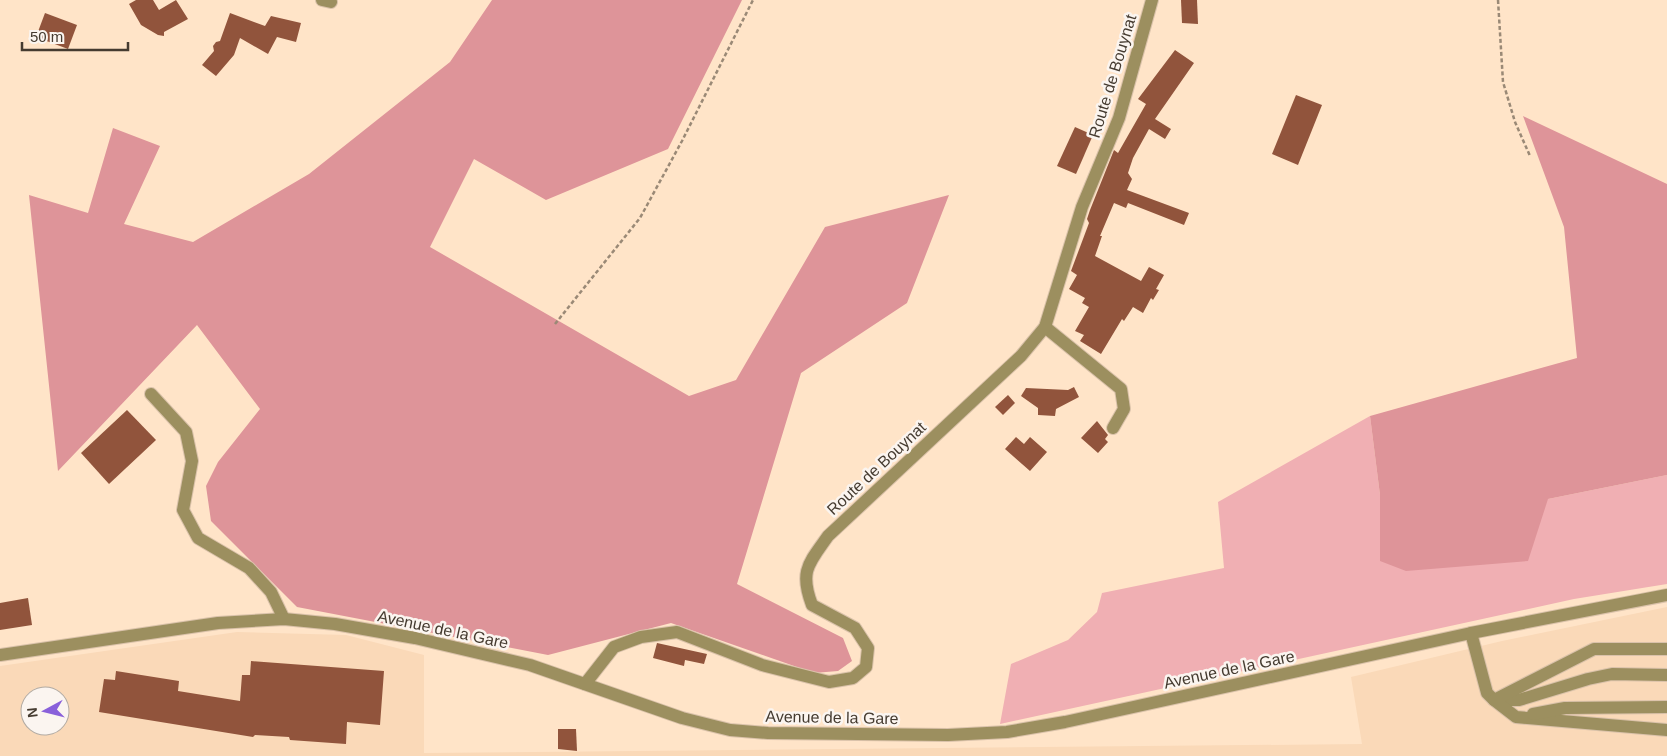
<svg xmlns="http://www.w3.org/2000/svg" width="1667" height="756" viewBox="0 0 1667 756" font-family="Arial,sans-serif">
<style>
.built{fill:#fad9b8;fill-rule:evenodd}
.green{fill:#f0afb3}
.forest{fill:#de9499}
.building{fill:#91543c}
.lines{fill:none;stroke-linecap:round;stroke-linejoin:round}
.minor-casing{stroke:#dac2aa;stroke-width:14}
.path{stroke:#9a8976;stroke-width:2.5;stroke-dasharray:4 2.5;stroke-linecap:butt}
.minor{stroke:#9c8f5f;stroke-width:12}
.labels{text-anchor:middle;stroke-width:5;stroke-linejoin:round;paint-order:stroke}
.street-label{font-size:16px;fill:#453b30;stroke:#fbf5f0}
</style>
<rect width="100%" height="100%" fill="#ffe4c8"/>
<path class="built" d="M 1667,607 L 1667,756 L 0,756 L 0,666 L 237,632 L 346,635 L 424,655 L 424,753 L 1362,744 L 1351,677 L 1502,641 ZM 30,696 L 60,696 L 60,726 L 30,726 Z"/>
<polygon class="green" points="1370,416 1380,495 1380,561 1548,499 1667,475 1667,584 1574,599 1000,724 1011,664 1068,640 1097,612 1102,593 1224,568 1218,502"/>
<g class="forest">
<polygon points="492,0 742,0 668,149 546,200 474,159 430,247 689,396 736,380 825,227 949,195 907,303 801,373 737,584 843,638 852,661 838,671 814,673 671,623 548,655 297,607 211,521 206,486 218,462 260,409 197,325 58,471 29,195 88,213 113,128 160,146 124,224 193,242 309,174 450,62"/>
<polygon points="1523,116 1667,184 1667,475 1548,499 1528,561 1406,571 1380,561 1380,495 1370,416 1577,358 1564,227"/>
</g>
<g class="building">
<polygon points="136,0 153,0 159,10 176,0 188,19 164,32 164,36 158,35 141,25 129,4"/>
<polygon points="1181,0 1197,0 1198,24 1182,23"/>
<polygon points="45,13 77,25 68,49 36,37"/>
<polygon points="230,13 265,26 271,16 301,23 296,42 277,37 268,54 240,38 234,55 216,76 202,65 214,51 213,46 216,42 220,41"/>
<polygon points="1175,50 1194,63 1155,119 1171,129 1165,139 1149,129 1133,158 1128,173 1132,179 1127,190 1189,213 1184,225 1128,203 1126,208 1114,203 1100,236 1102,236 1095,256 1141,281 1149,267 1164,275 1156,289 1159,290 1153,300 1151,298 1143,313 1133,307 1124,321 1122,319 1101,354 1080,341 1084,335 1075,331 1089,307 1082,303 1085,298 1069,289 1077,275 1071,271 1089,223 1087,219 1090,210 1114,150 1118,153 1146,104 1138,99"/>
<polygon points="1296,95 1322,105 1298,165 1272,154"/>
<polygon points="1075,127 1093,135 1076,174 1057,166"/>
<polygon points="1074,387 1079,397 1056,409 1055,416 1038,415 1038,408 1021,396 1026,388 1068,390"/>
<polygon points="1008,395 1015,403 1003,415 995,407"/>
<polygon points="127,410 156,440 109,484 81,453"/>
<polygon points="1097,421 1108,435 1105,439 1108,442 1098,453 1081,438"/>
<polygon points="1016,437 1024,444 1030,437 1047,452 1030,471 1005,449"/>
<polygon points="28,598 32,625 0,630 0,603"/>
<polygon points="657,643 707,654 704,664 685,660 684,666 653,658"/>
<polygon points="251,661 384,671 380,725 347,722 346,744 290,740 289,737 255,735 253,737 99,712 104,679 115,680 116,671 179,681 178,691 240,701 242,675 250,675"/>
<polygon points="558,729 576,729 577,751 558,749"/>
</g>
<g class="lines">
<defs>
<g id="minor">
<polyline points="322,0 331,2"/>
<polyline points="1045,327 1121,389 1124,409 1113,428"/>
<polyline points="151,394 186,432 192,461 183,510 198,538 249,568 271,592 284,619"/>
<polyline points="1471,633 1487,693 1494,700 1519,700 1588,679 1612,674 1667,675"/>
<polyline points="1667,649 1594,649 1494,700 1516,717 1667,730"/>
<polyline points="0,655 218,623 284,619 335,624 415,638 530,665 682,718 730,730 768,733 948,735 1007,732 1065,722 1471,633 1667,595"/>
<path d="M 585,684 L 614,647 L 641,637 L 677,632 L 762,665 L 829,682 L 853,678 L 866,667 L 868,648 L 855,628 L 812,605 C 799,571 809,563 828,536 L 1021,356 L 1045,327 L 1082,207 L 1119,118 L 1152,0"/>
<polyline points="1533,714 1565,708 1667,707"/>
</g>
</defs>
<use href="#minor" class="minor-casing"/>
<g class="path">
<polyline points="1498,0 1503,82 1515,122 1530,156"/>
<polyline points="555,324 640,218 682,141 753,0"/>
</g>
<use href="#minor" class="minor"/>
</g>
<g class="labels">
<g class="street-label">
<text transform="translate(1112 76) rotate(-73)" y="6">Route de Bouynat</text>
<text transform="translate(876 468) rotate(-43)" y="6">Route de Bouynat</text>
<text transform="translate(443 629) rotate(12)" y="6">Avenue de la Gare</text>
<text transform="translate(1229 669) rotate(-12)" y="6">Avenue de la Gare</text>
<text transform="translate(832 717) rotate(1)" y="6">Avenue de la Gare</text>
</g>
</g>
<g transform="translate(45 711) rotate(263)"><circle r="24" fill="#fbf5f0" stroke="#b2aba3"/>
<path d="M0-4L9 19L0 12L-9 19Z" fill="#8960da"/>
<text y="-8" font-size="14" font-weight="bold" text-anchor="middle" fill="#453b30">N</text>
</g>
<path d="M22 42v8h106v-8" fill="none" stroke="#453b30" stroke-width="2.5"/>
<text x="30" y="42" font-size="15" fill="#453b30" stroke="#fbf5f0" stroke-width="4" paint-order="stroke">50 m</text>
</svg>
